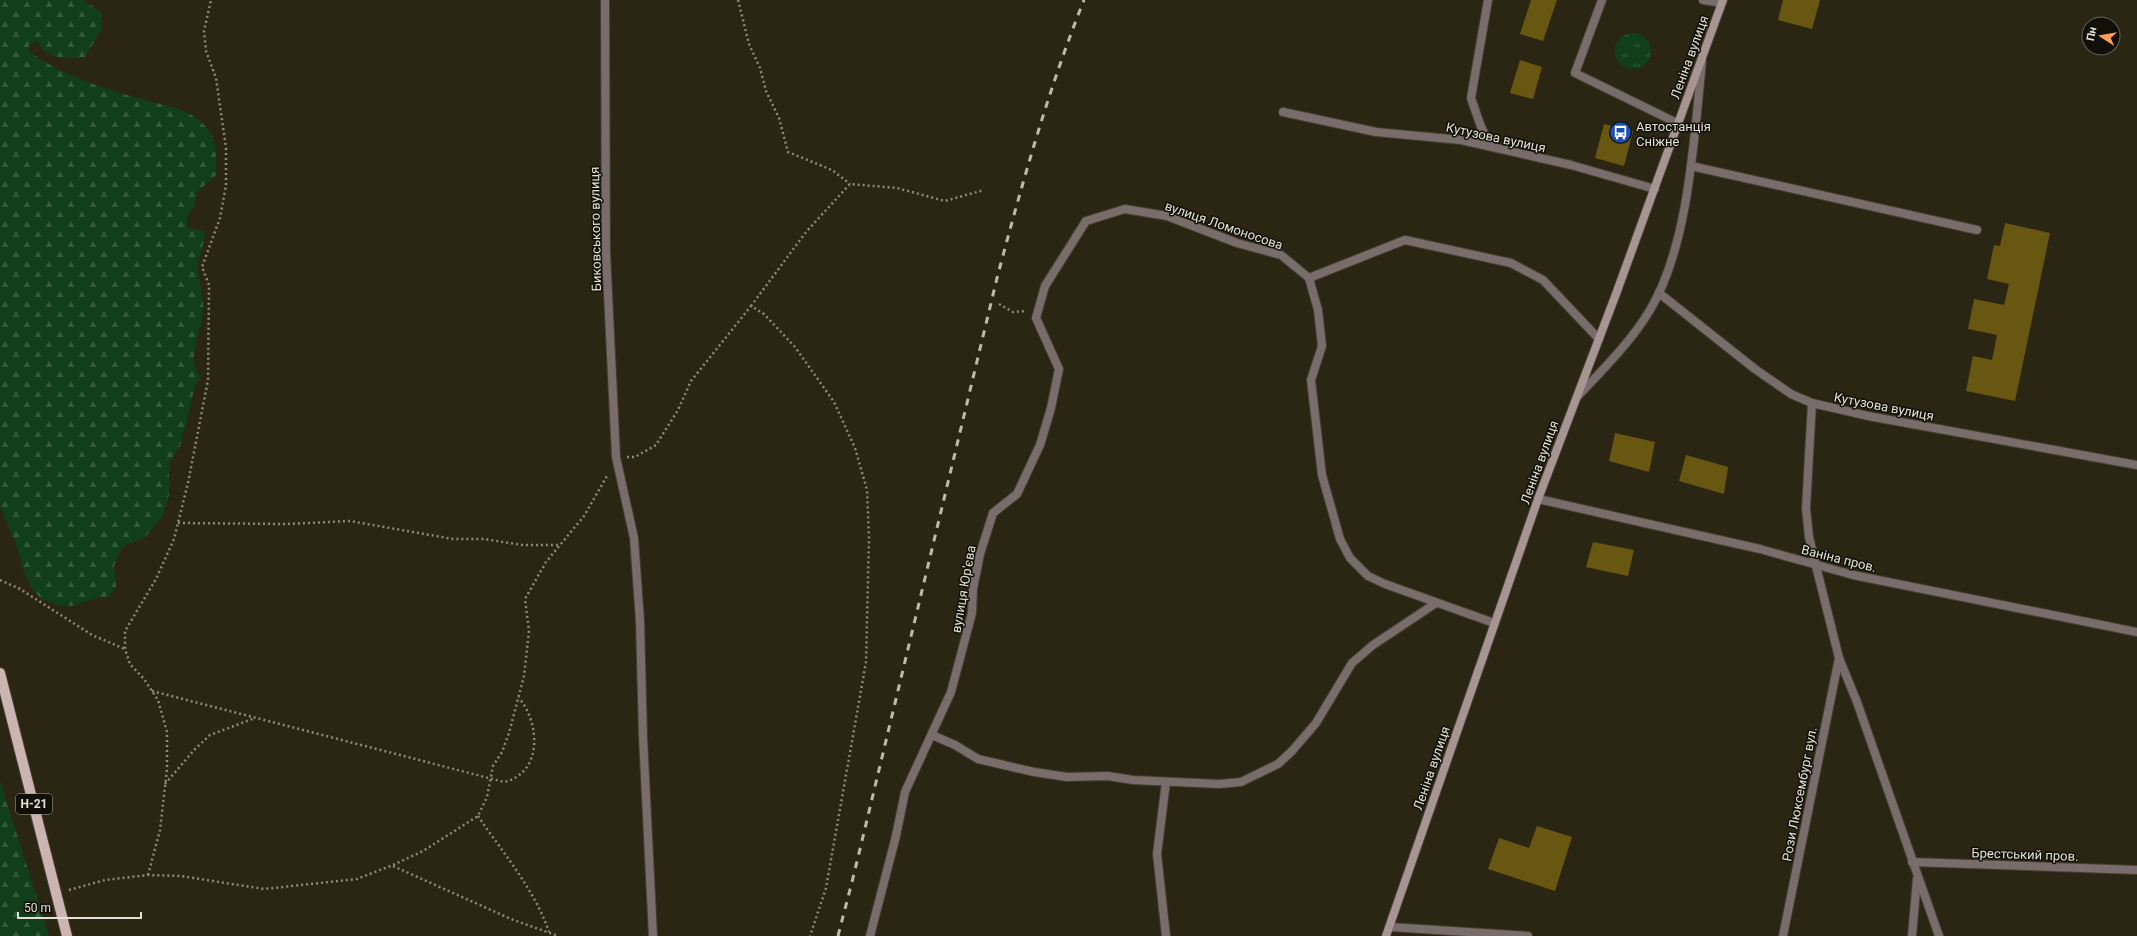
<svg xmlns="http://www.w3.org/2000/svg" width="2137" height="936" viewBox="0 0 2137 936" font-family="Roboto,sans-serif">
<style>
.grass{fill:url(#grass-tufts)}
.forest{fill:url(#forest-firs)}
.building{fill:#675711}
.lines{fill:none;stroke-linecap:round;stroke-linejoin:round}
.lane-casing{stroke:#45402f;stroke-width:10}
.street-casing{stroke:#45402f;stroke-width:10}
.secondary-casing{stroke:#45402f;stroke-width:10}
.primary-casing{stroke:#45402f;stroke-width:12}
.path{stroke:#8e8a7b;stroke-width:2.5;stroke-dasharray:2 3;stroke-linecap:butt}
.lane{stroke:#786d6b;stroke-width:8}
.street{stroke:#786d6b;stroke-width:8}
.secondary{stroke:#a69593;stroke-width:8}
.primary{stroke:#cbb4b1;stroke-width:10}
.rail{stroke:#bdbaad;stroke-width:3;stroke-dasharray:7 7;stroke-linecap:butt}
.labels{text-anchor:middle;stroke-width:3;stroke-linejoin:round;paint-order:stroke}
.shield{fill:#110f08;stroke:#a5a398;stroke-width:1}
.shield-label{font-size:12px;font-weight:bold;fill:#e4e2d6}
.street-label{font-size:13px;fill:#e4e2d6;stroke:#110f08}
.poi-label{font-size:13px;fill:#e4e2d6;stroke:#110f08;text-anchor:start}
</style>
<defs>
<pattern id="grass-tufts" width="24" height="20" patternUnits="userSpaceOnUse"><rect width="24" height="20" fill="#103f1a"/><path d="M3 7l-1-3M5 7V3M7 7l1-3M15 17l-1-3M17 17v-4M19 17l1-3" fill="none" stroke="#335a3b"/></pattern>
<pattern id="forest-firs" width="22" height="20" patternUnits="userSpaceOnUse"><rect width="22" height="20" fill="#103f1a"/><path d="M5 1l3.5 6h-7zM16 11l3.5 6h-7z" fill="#335a3b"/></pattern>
</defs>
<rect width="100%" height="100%" fill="#2b2614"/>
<circle class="grass" cx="1633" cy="51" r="18"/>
<g class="forest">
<path d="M 0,0 L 83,0 L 102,13 L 101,30 L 85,57 C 73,59 55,60 45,51 C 42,49 39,44 37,41 L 29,45 L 29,51 C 60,75 105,89 141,99 C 163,105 189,108 205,126 C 218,139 216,158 216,175 L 197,192 L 194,207 L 187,217 L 187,228 L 205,231 C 205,244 198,256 198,269 C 198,283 204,295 203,309 C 203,330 185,357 200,376 L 195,387 L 180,446 L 169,463 L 169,495 L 163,516 L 145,537 L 122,547 L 114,566 L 116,586 L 110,596 L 96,598 L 72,606 L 57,605 L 40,598 L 31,587 L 24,572 L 18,550 L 0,506 Z"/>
<polygon points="0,781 49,936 0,936"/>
</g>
<g class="building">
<polygon points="1531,0 1557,0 1543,41 1520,34"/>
<polygon points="1783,0 1820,0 1812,29 1778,20"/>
<polygon points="1520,60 1542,67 1533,99 1510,93"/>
<polygon points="1604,124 1633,131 1624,166 1595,158"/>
<polygon points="2005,223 2050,233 2015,401 1966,391 1973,356 1992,360 1997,335 1968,329 1974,299 2004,305 2009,284 1987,279 1994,245 2000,246"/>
<polygon points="1615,433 1655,442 1649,472 1609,461"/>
<polygon points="1686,455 1728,467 1724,494 1679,481"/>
<polygon points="1593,542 1634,550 1628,576 1586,567"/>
<polygon points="1537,826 1572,837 1555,891 1488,869 1499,838 1529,848"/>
</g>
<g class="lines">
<defs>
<g id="lane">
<polyline points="1602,0 1575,73 1677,123"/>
<polyline points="1703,0 1722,3"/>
</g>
<g id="street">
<polyline points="605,0 606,253 616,457 634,538 640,621 643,737 653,936"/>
<polyline points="1488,0 1471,98 1480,124 1490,146"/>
<polyline points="1283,112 1376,132 1461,140 1571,165 1655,189"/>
<polyline points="1691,166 1977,230"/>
<polyline points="1309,278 1405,240 1511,263 1543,280 1599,339"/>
<polyline points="1659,293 1755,369 1791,394 1812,403 1868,416 2137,465"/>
<path d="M 1578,396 C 1603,369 1631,342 1650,310 C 1689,245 1694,137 1702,62"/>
<polyline points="1812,403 1806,508 1809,537 1816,566 1839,658 1857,702 1939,936"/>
<polyline points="1538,499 1760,549 1853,575 2137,632"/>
<polyline points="932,735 955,745 978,759 1034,772 1067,777 1108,776 1133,780 1219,784 1241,782 1278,764 1292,751 1316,723 1352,663 1373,645 1436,603"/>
<polyline points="1912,862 2137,870"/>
<polyline points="1390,927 1528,936"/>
<polyline points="870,936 896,836 905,792 951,692 972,613 973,589 980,554 993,513 1017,494 1040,445 1051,408 1059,369 1036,318 1045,286 1086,221 1125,209 1167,216 1237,243 1281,255 1309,278 1318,310 1322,346 1311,380 1322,475 1340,539 1350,558 1368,576 1385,584 1494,623"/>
<polyline points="1166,936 1157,854 1166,782"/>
<polyline points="1783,936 1839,658"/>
<polyline points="1912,936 1917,879"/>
</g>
<polyline id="secondary" points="1386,936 1538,499 1616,294 1723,0"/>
<polyline id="primary" points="0,673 67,936"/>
</defs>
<use href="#lane" class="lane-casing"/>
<use href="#street" class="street-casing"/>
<use href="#secondary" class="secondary-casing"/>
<use href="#primary" class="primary-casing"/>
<g class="path">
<polyline points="738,0 749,44 760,68 766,91 779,118 788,152 832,170 850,184"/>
<polyline points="999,304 1013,312 1026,311"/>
<polyline points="751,306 806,232 850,184 897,188 945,201 984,190"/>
<polyline points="627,457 635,457 656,445 678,410 691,381 751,306 764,314 795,347 834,402 855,448 867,490 869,538 866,662 826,888 810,936"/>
<polyline points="178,523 286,524 350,521 453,539 484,539 523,545 559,545"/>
<polyline points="0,580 20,589 92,635 125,649"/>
<path d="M 152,691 L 504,782 C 543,773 540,723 519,698"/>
<polyline points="165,784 195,749 210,735 255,718"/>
<path d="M 478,816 C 503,853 535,890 549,932"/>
<polyline points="393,866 511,919 558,936"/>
<polyline points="148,875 160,830 167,769 167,732 158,700 144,679 130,664 125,649 125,631 156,579 174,539 188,483 208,380 209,285 202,267 220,218 226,185 226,148 216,78 206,51 204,31 211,0"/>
<polyline points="69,890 105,880 148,875 181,876 264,889 357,879 393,865 423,851 478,816 487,797 493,766 502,752 509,733 524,676 529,631 525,599 546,562 584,516 607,476"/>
</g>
<use href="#lane" class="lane"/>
<use href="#street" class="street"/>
<use href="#secondary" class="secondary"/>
<use href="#primary" class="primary"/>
<path class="rail" d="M 838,936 L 854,874 L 997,278 C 1022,184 1048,90 1084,0"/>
</g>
<defs>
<symbol id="bus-disc" viewBox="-11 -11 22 22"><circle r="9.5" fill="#1a4fb4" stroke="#110f08"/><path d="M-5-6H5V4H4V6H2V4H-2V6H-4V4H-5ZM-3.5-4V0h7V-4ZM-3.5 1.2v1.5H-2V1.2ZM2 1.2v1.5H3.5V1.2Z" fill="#fff"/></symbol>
</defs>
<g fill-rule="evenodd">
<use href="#bus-disc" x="1608" y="120" width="25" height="25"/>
</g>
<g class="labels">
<rect class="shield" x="16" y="794" width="36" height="20" rx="3"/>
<g class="shield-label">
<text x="34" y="808">Н-21</text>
</g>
<g class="street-label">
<text transform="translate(1689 57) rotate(-70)" y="5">Леніна вулиця</text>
<text transform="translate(1496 137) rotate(12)" y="5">Кутузова вулиця</text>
<text transform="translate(1224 225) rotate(19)" y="5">вулиця Ломоносова</text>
<text transform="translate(595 229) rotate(-91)" y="5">Биковського вулиця</text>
<text transform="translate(1884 406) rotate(11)" y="5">Кутузова вулиця</text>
<text transform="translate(1539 462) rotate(-70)" y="5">Леніна вулиця</text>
<text transform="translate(1839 558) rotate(14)" y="5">Ваніна пров.</text>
<text transform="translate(963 589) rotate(-80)" y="5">вулиця Юр'єва</text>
<text transform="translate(1431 768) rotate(-71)" y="5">Леніна вулиця</text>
<text transform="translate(1799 794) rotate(-79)" y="5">Рози Люксембург вул.</text>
<text transform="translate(2025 854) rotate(2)" y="5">Брестський пров.</text>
</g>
<g class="poi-label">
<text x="1636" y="131">Автостанція<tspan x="1636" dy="15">Сніжне</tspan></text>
</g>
</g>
<g transform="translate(2101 36) rotate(282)"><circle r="19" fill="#110f08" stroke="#65635a"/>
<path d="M0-3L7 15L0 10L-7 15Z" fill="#fd9c56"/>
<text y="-6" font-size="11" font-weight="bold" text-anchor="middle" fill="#e4e2d6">Пн</text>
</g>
<path d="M18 912v6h123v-6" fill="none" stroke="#e4e2d6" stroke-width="2"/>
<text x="24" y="912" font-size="12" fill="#e4e2d6" stroke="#110f08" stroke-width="3" paint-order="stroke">50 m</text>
</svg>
